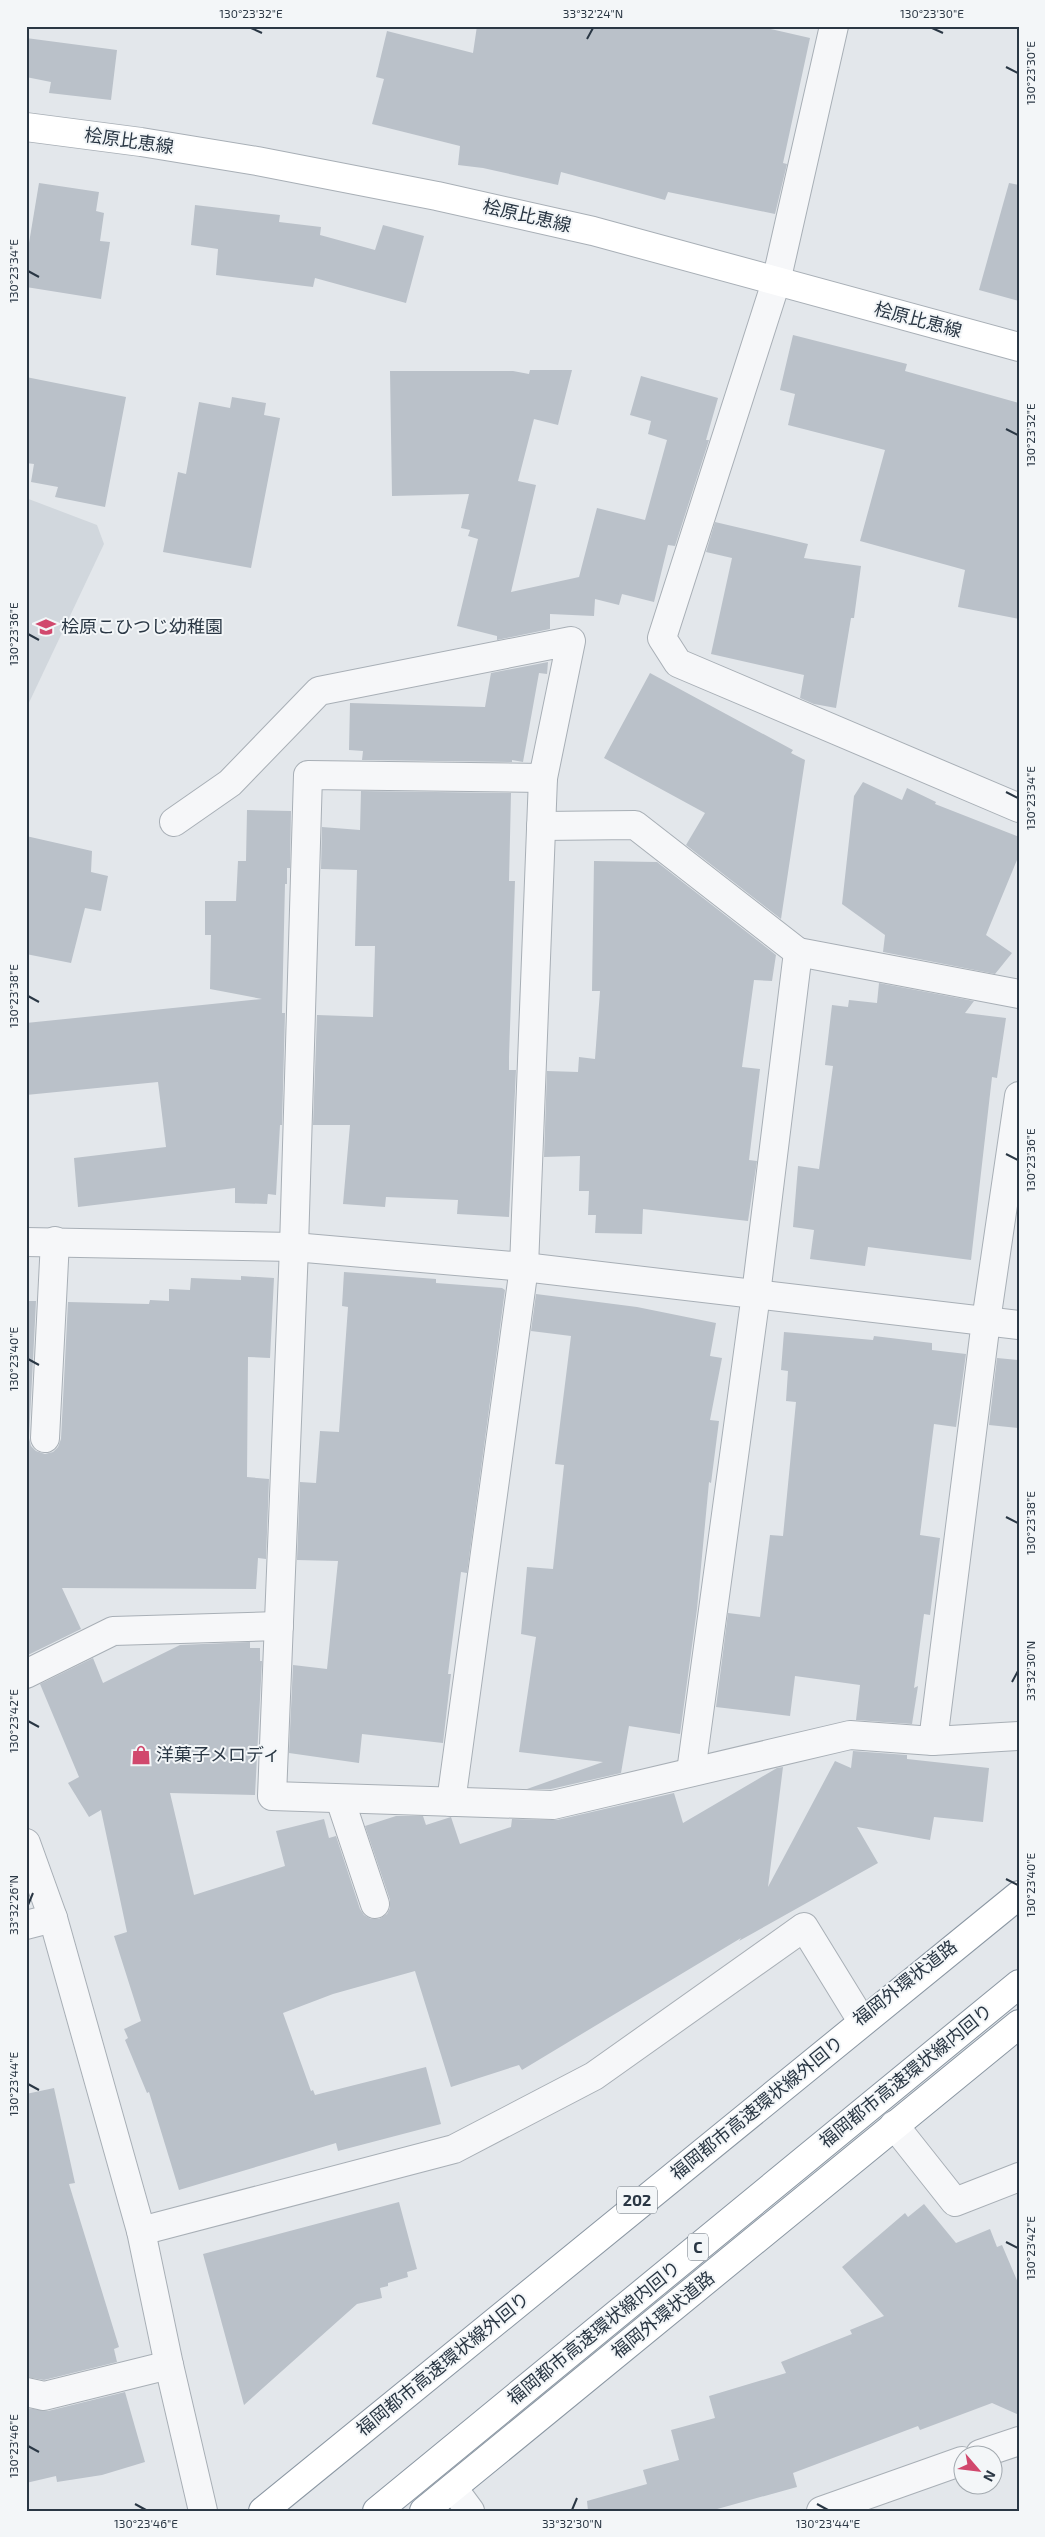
<svg xmlns="http://www.w3.org/2000/svg" width="1045" height="2537" viewBox="0 0 1045 2537" font-family="'Exo 2','Noto Sans JP',sans-serif">
<style>
.built{fill:#d1d7dd}
.building{fill:#bac1c9}
.lines{fill:none;stroke-linecap:round;stroke-linejoin:round}
.minor-casing{stroke:#a8afb6;stroke-width:30}
.tertiary-casing{stroke:#a8afb6;stroke-width:30}
.secondary-casing{stroke:#a8afb6;stroke-width:30}
.trunk-casing{stroke:#8a96a2;stroke-width:30}
.motorway-casing{stroke:#8a96a2;stroke-width:30}
.minor{stroke:#f6f7f9;stroke-width:28}
.tertiary{stroke:#f6f7f9;stroke-width:28}
.secondary{stroke:#fff;stroke-width:28}
.trunk{stroke:#fff;stroke-width:28}
.motorway{stroke:#fff;stroke-width:28}
.ticks{fill:none;stroke:#2a3744;stroke-width:2}
.labels{text-anchor:middle;stroke-width:4;stroke-linejoin:round;paint-order:stroke}
.shield{fill:#f3f6f8;stroke:#66707a;stroke-width:1}
.shield-label{font-size:16px;font-weight:bold;fill:#2a3744}
.street-label{font-size:18px;fill:#2a3744;stroke:#f3f6f8}
.poi-label{font-size:18px;fill:#2a3744;stroke:#f3f6f8;text-anchor:start}
.neatline{fill:none;stroke:#2a3744;stroke-width:2}
.ticks-label{font-size:12px;text-anchor:middle;fill:#2a3744}
</style>
<rect width="100%" height="100%" fill="#e3e7eb"/>
<polygon class="built" points="26,498 97,525 104,544 26,709"/>
<g class="building">
<polygon points="477,26 758,26 810,38 783,163 787,164 775,214 668,192 665,200 561,172 558,185 483,168 458,165 460,146 372,124 384,79 376,77 387,31 473,53"/>
<polygon points="26,38 117,50 111,100 49,93 51,82 26,77"/>
<polygon points="39,183 99,192 96,211 104,213 100,241 110,242 101,299 26,287 26,261"/>
<polygon points="1009,183 1019,185 1019,301 979,290"/>
<polygon points="195,205 280,215 279,222 321,227 320,235 375,250 383,225 424,236 406,303 315,278 313,287 216,275 218,249 191,245"/>
<polygon points="793,335 907,364 905,371 1019,403 1019,619 958,607 965,570 860,541 885,450 788,425 795,394 780,390"/>
<polygon points="530,370 572,370 558,425 534,419 518,481 536,485 511,592 579,577 597,508 645,520 667,440 648,434 651,421 630,415 641,376 718,398 706,440 709,440 675,546 668,545 654,602 622,594 619,605 595,599 594,616 550,614 550,629 497,640 497,636 457,626 478,539 468,536 470,530 461,528 469,494 392,496 390,371 513,371 529,374"/>
<polygon points="26,377 126,397 105,507 55,497 58,487 31,482 34,464 26,463"/>
<polygon points="232,397 266,403 264,415 280,418 251,568 163,552 178,472 186,474 199,402 230,408"/>
<polygon points="715,522 808,544 804,558 861,566 854,618 851,618 836,708 814,704 800,698 804,675 711,654 732,558 706,552"/>
<polygon points="548,662 547,674 539,673 523,762 512,760 512,762 362,760 363,751 349,750 350,703 485,707 491,673"/>
<polygon points="650,673 793,750 791,753 805,760 781,919 686,845 705,813 604,758"/>
<polygon points="863,782 902,800 907,788 936,802 935,804 1019,837 1019,855 986,935 1012,953 995,974 883,952 885,935 842,904 854,796"/>
<polygon points="361,791 511,793 509,881 515,881 509,1057 509,1070 516,1070 509,1217 457,1214 458,1200 386,1197 385,1207 343,1204 350,1125 313,1125 317,1015 373,1017 375,946 355,946 357,870 321,869 322,827 360,830"/>
<polygon points="247,810 291,811 290,868 287,868 287,884 285,884 282,1013 285,1013 282,1125 280,1125 276,1195 268,1194 267,1204 235,1203 235,1188 78,1207 74,1158 166,1147 158,1082 26,1095 26,1023 262,999 210,989 211,935 205,935 205,901 236,901 238,861 246,861"/>
<polygon points="26,836 92,851 91,872 108,876 101,911 85,908 71,963 26,954"/>
<polygon points="594,861 657,862 776,955 772,981 754,980 742,1067 760,1069 749,1160 757,1161 748,1221 643,1209 642,1234 595,1233 596,1215 588,1215 589,1191 579,1191 580,1156 544,1157 547,1071 578,1072 579,1057 595,1059 600,991 592,991"/>
<polygon points="879,983 974,1001 965,1013 1006,1018 997,1078 992,1077 971,1260 868,1247 865,1266 810,1259 814,1230 793,1227 798,1166 819,1169 833,1066 825,1065 832,1005 848,1007 849,1000 877,1003"/>
<polygon points="344,1272 436,1279 436,1283 502,1288 505,1290 467,1573 461,1572 448,1674 451,1674 443,1743 362,1734 359,1763 289,1753 293,1665 327,1669 338,1561 297,1560 300,1482 316,1483 320,1431 339,1432 348,1307 342,1306"/>
<polygon points="241,1276 274,1278 270,1358 248,1357 247,1477 269,1479 266,1559 258,1558 256,1589 62,1588 81,1629 28,1655 26,1650 26,1301 36,1301 29,1438 31,1446 36,1451 45,1454 53,1452 58,1447 61,1439 68,1302 149,1304 150,1300 169,1301 169,1289 190,1290 191,1278 241,1280"/>
<polygon points="536,1294 637,1307 716,1323 710,1356 722,1358 710,1420 719,1421 711,1483 709,1482 697,1609 680,1734 629,1726 621,1773 551,1789 527,1789 603,1762 519,1752 536,1637 521,1634 527,1567 553,1569 564,1465 555,1464 571,1336 531,1331"/>
<polygon points="784,1332 873,1340 874,1336 932,1343 932,1350 966,1354 956,1427 934,1424 920,1535 940,1538 930,1615 924,1614 914,1688 918,1686 912,1724 856,1720 860,1685 795,1676 790,1716 716,1707 728,1613 760,1617 770,1535 783,1536 796,1402 786,1401 788,1371 781,1370"/>
<polygon points="997,1358 1019,1360 1019,1428 989,1425"/>
<polygon points="250,1642 250,1648 260,1648 260,1661 262,1661 255,1795 170,1793 194,1895 285,1866 276,1831 324,1819 329,1838 336,1836 360,1909 364,1915 371,1919 379,1919 387,1914 390,1908 390,1900 365,1826 396,1816 423,1816 426,1825 451,1817 460,1844 511,1827 512,1819 557,1820 674,1793 683,1823 777,1768 783,1767 768,1887 835,1761 851,1768 853,1751 907,1755 907,1759 989,1768 983,1822 934,1817 930,1840 857,1827 878,1863 739,1941 741,1938 522,2070 519,2065 451,2087 415,1971 333,1994 283,2013 311,2091 313,2090 315,2095 426,2067 441,2124 338,2151 336,2143 179,2190 149,2092 147,2093 125,2040 128,2038 124,2029 141,2021 114,1936 127,1932 101,1810 89,1817 68,1783 79,1777 40,1684 93,1658 103,1683 180,1645"/>
<polygon points="54,2088 75,2183 69,2184 119,2347 114,2349 117,2362 44,2380 26,2377 26,2094"/>
<polygon points="399,2202 417,2269 407,2272 408,2277 388,2283 388,2286 380,2288 382,2298 357,2304 244,2405 203,2254"/>
<polygon points="924,2204 956,2243 990,2229 997,2247 1002,2245 1019,2285 1019,2415 992,2403 920,2430 918,2426 793,2473 797,2487 710,2511 588,2511 587,2501 647,2484 643,2470 679,2460 671,2430 715,2418 709,2396 786,2373 781,2362 852,2334 850,2330 884,2316 842,2267 905,2213 908,2217"/>
<polygon points="125,2392 145,2462 102,2475 57,2482 56,2476 26,2483 26,2408 48,2411"/>
</g>
<g class="lines">
<defs>
<g id="minor">
<polyline points="834,26 776,282 662,638 678,663 1019,808"/>
<polyline points="174,822 230,783 319,691 571,641 543,778 308,775 294,1247 272,1796 553,1805 850,1735 933,1741 1019,1736"/>
<polyline points="541,826 635,825 798,952 756,1294 691,1772"/>
<polyline points="798,952 1019,994"/>
<polyline points="26,1242 294,1247 524,1267 1019,1325"/>
<polyline points="45,1438 55,1241"/>
<polyline points="26,1674 113,1631 279,1626"/>
<polyline points="933,1741 986,1321 1019,1096"/>
<polyline points="340,1799 375,1904"/>
<polyline points="451,1802 524,1267 543,778"/>
<polyline points="26,1925 53,1918"/>
<polyline points="894,2125 955,2202 1019,2177"/>
<polyline points="141,2231 454,2149 594,2076 804,1927 860,2018"/>
<polyline points="26,2392 44,2396 169,2365"/>
<polyline points="980,2454 1019,2441"/>
<polyline points="453,2488 470,2511"/>
<polyline points="821,2511 962,2461"/>
</g>
<polyline id="tertiary" points="26,1843 53,1918 141,2231 169,2365 203,2511"/>
<polyline id="secondary" points="26,127 141,142 257,161 437,196 593,231 1019,347"/>
<polyline id="trunk" points="424,2511 1019,2024"/>
<g id="motorway">
<polyline points="263,2511 1019,1895"/>
<polyline points="377,2511 1019,1984"/>
</g>
</defs>
<use href="#minor" class="minor-casing"/>
<use href="#tertiary" class="tertiary-casing"/>
<use href="#secondary" class="secondary-casing"/>
<use href="#trunk" class="trunk-casing"/>
<use href="#motorway" class="motorway-casing"/>
<use href="#minor" class="minor"/>
<use href="#tertiary" class="tertiary"/>
<use href="#secondary" class="secondary"/>
<use href="#trunk" class="trunk"/>
<use href="#motorway" class="motorway"/>
</g>
<path class="ticks" d="M 251,28 L 262,33M 932,28 L 943,33M 587,39 L 593,28M 1006,67 L 1018,73M 28,271 L 39,277M 1006,429 L 1018,435M 28,634 L 39,640M 1006,792 L 1018,798M 28,996 L 39,1002M 1006,1154 L 1018,1160M 28,1359 L 39,1365M 1006,1517 L 1018,1523M 1012,1682 L 1018,1671M 28,1721 L 39,1727M 1006,1879 L 1018,1885M 28,1905 L 33,1893M 28,2084 L 39,2090M 1006,2242 L 1018,2248M 28,2446 L 39,2452M 135,2504 L 146,2510M 817,2504 L 828,2510M 572,2510 L 577,2498"/>
<defs>
<symbol id="school-bare" viewBox="-9 -9 18 18"><path d="M0-5L7-2L0 1L-7-2ZM-4 1L0 2.5L4 1V4Q0 6-4 4Z" fill="#d1486d" stroke="#f3f6f8" stroke-width="2.5" paint-order="stroke"/></symbol>
<symbol id="shop-bare" viewBox="-9 -9 18 18"><path d="M-5-2.5h2.3a2.7 3.5 0 0 1 5.4 0H5L5.5 6h-11ZM-1.5-2.5h3a1.5 2.3 0 0 0-3 0Z" fill="#d1486d" stroke="#f3f6f8" stroke-width="2.5" paint-order="stroke"/></symbol>
</defs>
<g fill-rule="evenodd">
<use href="#school-bare" x="32" y="613" width="28" height="28"/>
<use href="#shop-bare" x="127" y="1741" width="28" height="28"/>
</g>
<g class="labels">
<g class="shield">
<rect x="617" y="2186.5" width="40" height="27" rx="4"/>
<rect x="688" y="2233.5" width="20" height="27" rx="4"/>
</g>
<g class="shield-label">
<text x="637" y="2206">202</text>
<text x="698" y="2253">C</text>
</g>
<g class="street-label">
<text transform="translate(129 141) rotate(8)" y="6">桧原比恵線</text>
<text transform="translate(527 216) rotate(13)" y="6">桧原比恵線</text>
<text transform="translate(918 320) rotate(15)" y="6">桧原比恵線</text>
<text transform="translate(905 1983) rotate(-38)" y="6">福岡外環状道路</text>
<text transform="translate(906 2076) rotate(-39)" y="6">福岡都市高速環状線内回り</text>
<text transform="translate(757 2108) rotate(-39)" y="6">福岡都市高速環状線外回り</text>
<text transform="translate(663 2315) rotate(-39)" y="6">福岡外環状道路</text>
<text transform="translate(594 2333) rotate(-39)" y="6">福岡都市高速環状線内回り</text>
<text transform="translate(443 2364) rotate(-39)" y="6">福岡都市高速環状線外回り</text>
</g>
<g class="poi-label">
<text x="61" y="633">桧原こひつじ幼稚園</text>
<text x="156" y="1761">洋菓子メロディ</text>
</g>
</g>
<rect width="1045" height="2537" fill="none" stroke="#f3f6f8" stroke-width="55"/>
<g transform="translate(978 2470) rotate(118)"><circle r="24" fill="#f3f6f8" stroke="#a3aab0"/>
<path d="M0-4L9 19L0 12L-9 19Z" fill="#d1486d"/>
<text y="-8" font-size="14" font-weight="bold" text-anchor="middle" fill="#2a3744">N</text>
</g>
<rect x="28" y="28" width="990" height="2482" class="neatline"/>
<g class="ticks-label">
<text x="251" y="18">130°23'32"E</text>
<text x="593" y="18">33°32'24"N</text>
<text x="932" y="18">130°23'30"E</text>
<text transform="translate(1031 73) rotate(-90)" y="4">130°23'30"E</text>
<text transform="translate(14 271) rotate(-90)" y="4">130°23'34"E</text>
<text transform="translate(1031 435) rotate(-90)" y="4">130°23'32"E</text>
<text transform="translate(14 634) rotate(-90)" y="4">130°23'36"E</text>
<text transform="translate(1031 798) rotate(-90)" y="4">130°23'34"E</text>
<text transform="translate(14 996) rotate(-90)" y="4">130°23'38"E</text>
<text transform="translate(1031 1160) rotate(-90)" y="4">130°23'36"E</text>
<text transform="translate(14 1359) rotate(-90)" y="4">130°23'40"E</text>
<text transform="translate(1031 1523) rotate(-90)" y="4">130°23'38"E</text>
<text transform="translate(1031 1671) rotate(-90)" y="4">33°32'30"N</text>
<text transform="translate(14 1721) rotate(-90)" y="4">130°23'42"E</text>
<text transform="translate(1031 1885) rotate(-90)" y="4">130°23'40"E</text>
<text transform="translate(14 1905) rotate(-90)" y="4">33°32'26"N</text>
<text transform="translate(14 2084) rotate(-90)" y="4">130°23'44"E</text>
<text transform="translate(1031 2248) rotate(-90)" y="4">130°23'42"E</text>
<text transform="translate(14 2446) rotate(-90)" y="4">130°23'46"E</text>
<text x="146" y="2528">130°23'46"E</text>
<text x="572" y="2528">33°32'30"N</text>
<text x="828" y="2528">130°23'44"E</text>
</g>
</svg>
